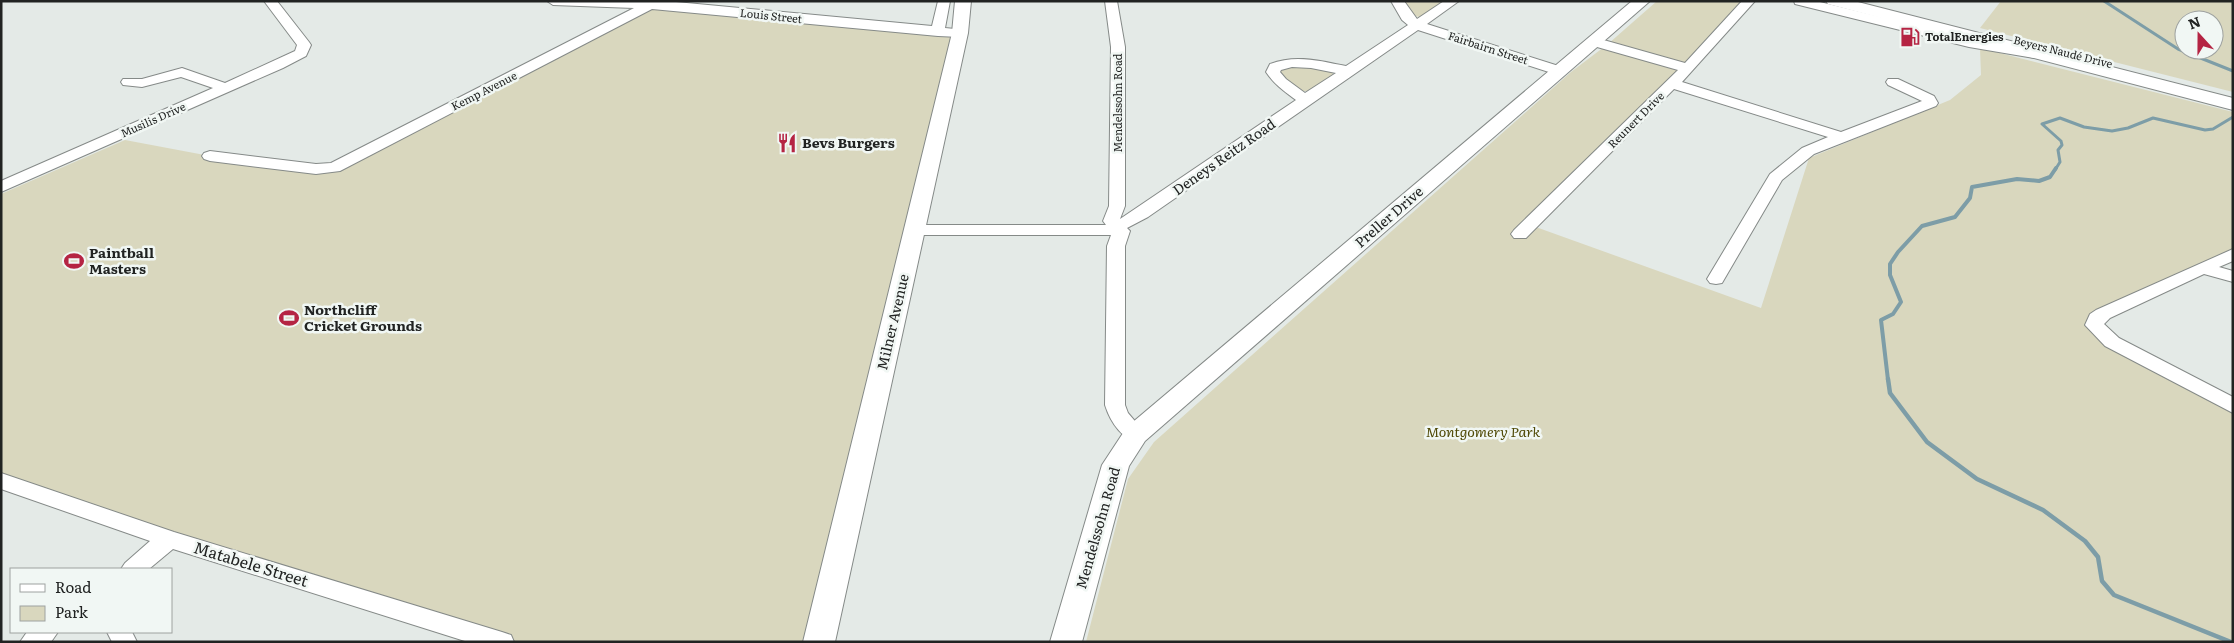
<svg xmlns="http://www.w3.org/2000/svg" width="2234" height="643" viewBox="0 0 2234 643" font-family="Literata,serif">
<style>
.green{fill:#d9d7be;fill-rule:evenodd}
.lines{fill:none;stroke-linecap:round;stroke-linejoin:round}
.stream-far2{stroke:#7d9da7;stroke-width:3}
.stream-far1{stroke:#7d9da7;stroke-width:4}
.stream{stroke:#7d9da7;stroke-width:4.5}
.minor-casing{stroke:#858a88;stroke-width:2}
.major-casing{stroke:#858a88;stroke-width:2}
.minor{fill:#fff;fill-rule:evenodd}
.major{fill:#fff;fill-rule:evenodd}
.labels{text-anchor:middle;stroke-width:5;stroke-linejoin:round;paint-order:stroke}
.far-street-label{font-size:11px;fill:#212322;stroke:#f1f7f4}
.far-poi-label{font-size:11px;font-weight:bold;fill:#212322;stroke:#f1f7f4;text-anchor:start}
.poi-label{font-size:14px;font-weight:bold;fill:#212322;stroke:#f1f7f4;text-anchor:start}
.street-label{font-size:14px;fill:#212322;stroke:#f1f7f4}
.park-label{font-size:14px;font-style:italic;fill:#504a07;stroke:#f1f7f4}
.near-street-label{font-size:16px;fill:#212322;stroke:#f1f7f4}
</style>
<rect width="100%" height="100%" fill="#e4eae7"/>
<g class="green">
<polygon points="1403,1 1450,1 1423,18 1412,15"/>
<polygon points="1657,1 1754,1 1533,226 1761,308 1809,158 1950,100 1981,75 1980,48 2233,112 2233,256 2099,314 2107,339 2233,411 2233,642 1086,642 1128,479 1154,442 1571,72 1608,44"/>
<path d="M 2001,1 L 2233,1 L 2233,92 L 1980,28 ZM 2184,20 L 2214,20 L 2214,50 L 2184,50 Z"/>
<polygon points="650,5 960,33 819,642 505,642 1,480 1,194 125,140 210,156 334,168"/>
<path d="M 1292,63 L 1333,72 L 1333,74 C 1328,80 1314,91 1306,91 C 1297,92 1281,78 1278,71 Z"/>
</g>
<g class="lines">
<g class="stream-far2">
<polyline points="2104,1 2178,49 2233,71"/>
<polyline points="2055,170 2060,162 2058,150 2062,145 2061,141 2042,124 2060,118 2084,127 2112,131 2128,128 2153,118 2205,130 2213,129 2233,117"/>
</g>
<polyline class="stream-far1" points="1888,380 1881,320 1893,314 1901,302 1890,275 1890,264 1898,252 1922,226 1955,217 1970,198 1972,187 2017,179 2039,181 2050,177 2056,168"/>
<polyline class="stream" points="1888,379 1890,393 1927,442 1977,479 2043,510 2085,541 2098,557 2102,581 2114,595 2231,642"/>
<defs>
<g id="minor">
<polygon points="264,1 277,1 309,42 311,45 306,56 283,68 1,192 1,181 213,88 181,77 142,87 123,85 121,82 123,79 142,79 182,68 225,83 295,51 297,45"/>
<polygon points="547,1 676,2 932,26 938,1 950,1 945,28 965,30 967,33 960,37 938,36 652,9 340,171 316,174 210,161 204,159 202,156 204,153 210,151 316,164 331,163 634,8 553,5"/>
<path d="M 1105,1 L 1117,1 L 1125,47 L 1125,206 L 1120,219 L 1296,100 C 1284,91 1274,84 1266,72 L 1270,64 C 1296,54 1320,61 1346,66 L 1408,25 L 1402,20 L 1391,1 L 1404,1 L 1417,19 L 1444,1 L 1459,1 L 1427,24 L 1565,68 L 1567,71 L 1565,74 L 1555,74 L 1418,30 L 1148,217 L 1127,228 L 1130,231 L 1125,246 L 1125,405 L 1128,413 L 1146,434 L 1143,439 C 1124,445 1110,421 1105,405 L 1107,246 L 1111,235 L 914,235 L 908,234 L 905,230 L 908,226 L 914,225 L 1106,225 L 1103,221 L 1109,206 L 1111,47 ZM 1292,67 L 1311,68 L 1336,73 L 1305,93 L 1286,79 L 1280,72 L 1281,70 Z"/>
<polygon points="1742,1 1755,1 1682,82 1841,132 1922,101 1888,85 1886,82 1888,79 1898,79 1934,96 1938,103 1936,106 1814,154 1782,180 1722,283 1716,284 1710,283 1707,279 1770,174 1802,148 1828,137 1674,89 1526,238 1514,238 1511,234 1514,230 1678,70 1590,45 1588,42 1590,39 1600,39 1685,63"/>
<polygon points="1794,1 1816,1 1969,39 2034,50 2041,54 2034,58 1969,47 1795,4"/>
<polygon points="2233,249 2233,261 2219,267 2233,271 2233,282 2204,274 2110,318 2104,324 2119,338 2233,397 2233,413 2105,346 2085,325 2090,314 2096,310"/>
<polygon points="1,473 174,532 502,632 511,635 514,642 468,642 173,549 149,569 121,569 125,563 150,541 1,489"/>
<polygon points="27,632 58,632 51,642 20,642"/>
<polygon points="107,632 132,632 137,642 112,642"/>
</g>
<g id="major">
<polygon points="955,1 971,1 968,33 835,642 803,642 952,33"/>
<polygon points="1632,1 1650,1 1145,441 1129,466 1082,642 1050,642 1102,465 1127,427"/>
<polygon points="1826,1 1854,1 2233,98 2233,110 1828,4"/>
</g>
</defs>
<use href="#minor" class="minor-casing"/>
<use href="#major" class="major-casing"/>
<use href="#minor" class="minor"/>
<use href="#major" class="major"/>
</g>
<defs>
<symbol id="fuel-bare" viewBox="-9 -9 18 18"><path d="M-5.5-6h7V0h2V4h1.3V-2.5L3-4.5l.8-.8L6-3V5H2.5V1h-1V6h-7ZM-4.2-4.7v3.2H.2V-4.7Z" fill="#b52443" stroke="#f1f7f4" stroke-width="2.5" paint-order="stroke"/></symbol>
<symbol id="restaurant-bare" viewBox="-9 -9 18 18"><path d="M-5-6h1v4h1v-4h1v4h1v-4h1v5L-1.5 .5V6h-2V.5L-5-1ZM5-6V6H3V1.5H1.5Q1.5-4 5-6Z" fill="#b52443" stroke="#f1f7f4" stroke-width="2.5" paint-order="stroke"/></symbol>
<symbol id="stadium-bare" viewBox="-9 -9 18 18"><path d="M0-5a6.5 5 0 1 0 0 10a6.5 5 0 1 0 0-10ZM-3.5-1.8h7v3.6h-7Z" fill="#b52443" stroke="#f1f7f4" stroke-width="2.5" paint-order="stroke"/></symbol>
</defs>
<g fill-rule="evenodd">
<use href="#fuel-bare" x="1896" y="23" width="28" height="28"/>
<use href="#restaurant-bare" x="773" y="129" width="28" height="28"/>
<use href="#stadium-bare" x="60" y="247" width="28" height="28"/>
<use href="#stadium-bare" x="275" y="304" width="28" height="28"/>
</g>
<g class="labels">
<g class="far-street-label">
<text transform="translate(771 16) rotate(6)" y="4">Louis Street</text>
<text transform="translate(1488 48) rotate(18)" y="4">Fairbairn Street</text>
<text transform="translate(2063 52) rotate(14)" y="4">Beyers Naudé Drive</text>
<text transform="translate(484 91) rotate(-27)" y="4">Kemp Avenue</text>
<text transform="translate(1118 103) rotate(-90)" y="4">Mendelssohn Road</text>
<text transform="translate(153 120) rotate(-24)" y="4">Musilis Drive</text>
<text transform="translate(1636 120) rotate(-45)" y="4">Reunert Drive</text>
</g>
<g class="far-poi-label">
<text x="1925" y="41">TotalEnergies</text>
</g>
<g class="poi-label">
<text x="802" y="148">Bevs Burgers</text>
<text x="89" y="258">Paintball<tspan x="89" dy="16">Masters</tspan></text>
<text x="304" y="315">Northcliff<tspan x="304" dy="16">Cricket Grounds</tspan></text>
</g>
<g class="street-label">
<text transform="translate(1224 157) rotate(-35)" y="5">Deneys Reitz Road</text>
<text transform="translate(1389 217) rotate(-41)" y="5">Preller Drive</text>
<text transform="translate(893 322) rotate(-77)" y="5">Milner Avenue</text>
<text transform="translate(1098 528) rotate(-74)" y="5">Mendelssohn Road</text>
</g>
<g class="park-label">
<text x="1483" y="437">Montgomery Park</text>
</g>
<g class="near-street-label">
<text transform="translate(251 564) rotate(17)" y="6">Matabele Street</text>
</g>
</g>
<rect width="2234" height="643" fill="none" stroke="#212322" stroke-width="5"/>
<rect x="10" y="568" width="162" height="65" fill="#f1f7f4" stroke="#9ea2a0"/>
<rect x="20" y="584" width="25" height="8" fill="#ffffff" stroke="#9ea2a0"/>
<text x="55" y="593" font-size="15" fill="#212322">Road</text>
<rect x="20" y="606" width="25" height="15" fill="#d9d7be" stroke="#9ea2a0"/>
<text x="55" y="618" font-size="15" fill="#212322">Park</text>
<g transform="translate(2199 35) rotate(339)"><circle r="24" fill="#f1f7f4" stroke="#9ea2a0"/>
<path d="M0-4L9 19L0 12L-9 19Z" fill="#b52443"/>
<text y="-8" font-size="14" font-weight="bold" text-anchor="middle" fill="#212322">N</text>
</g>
</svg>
